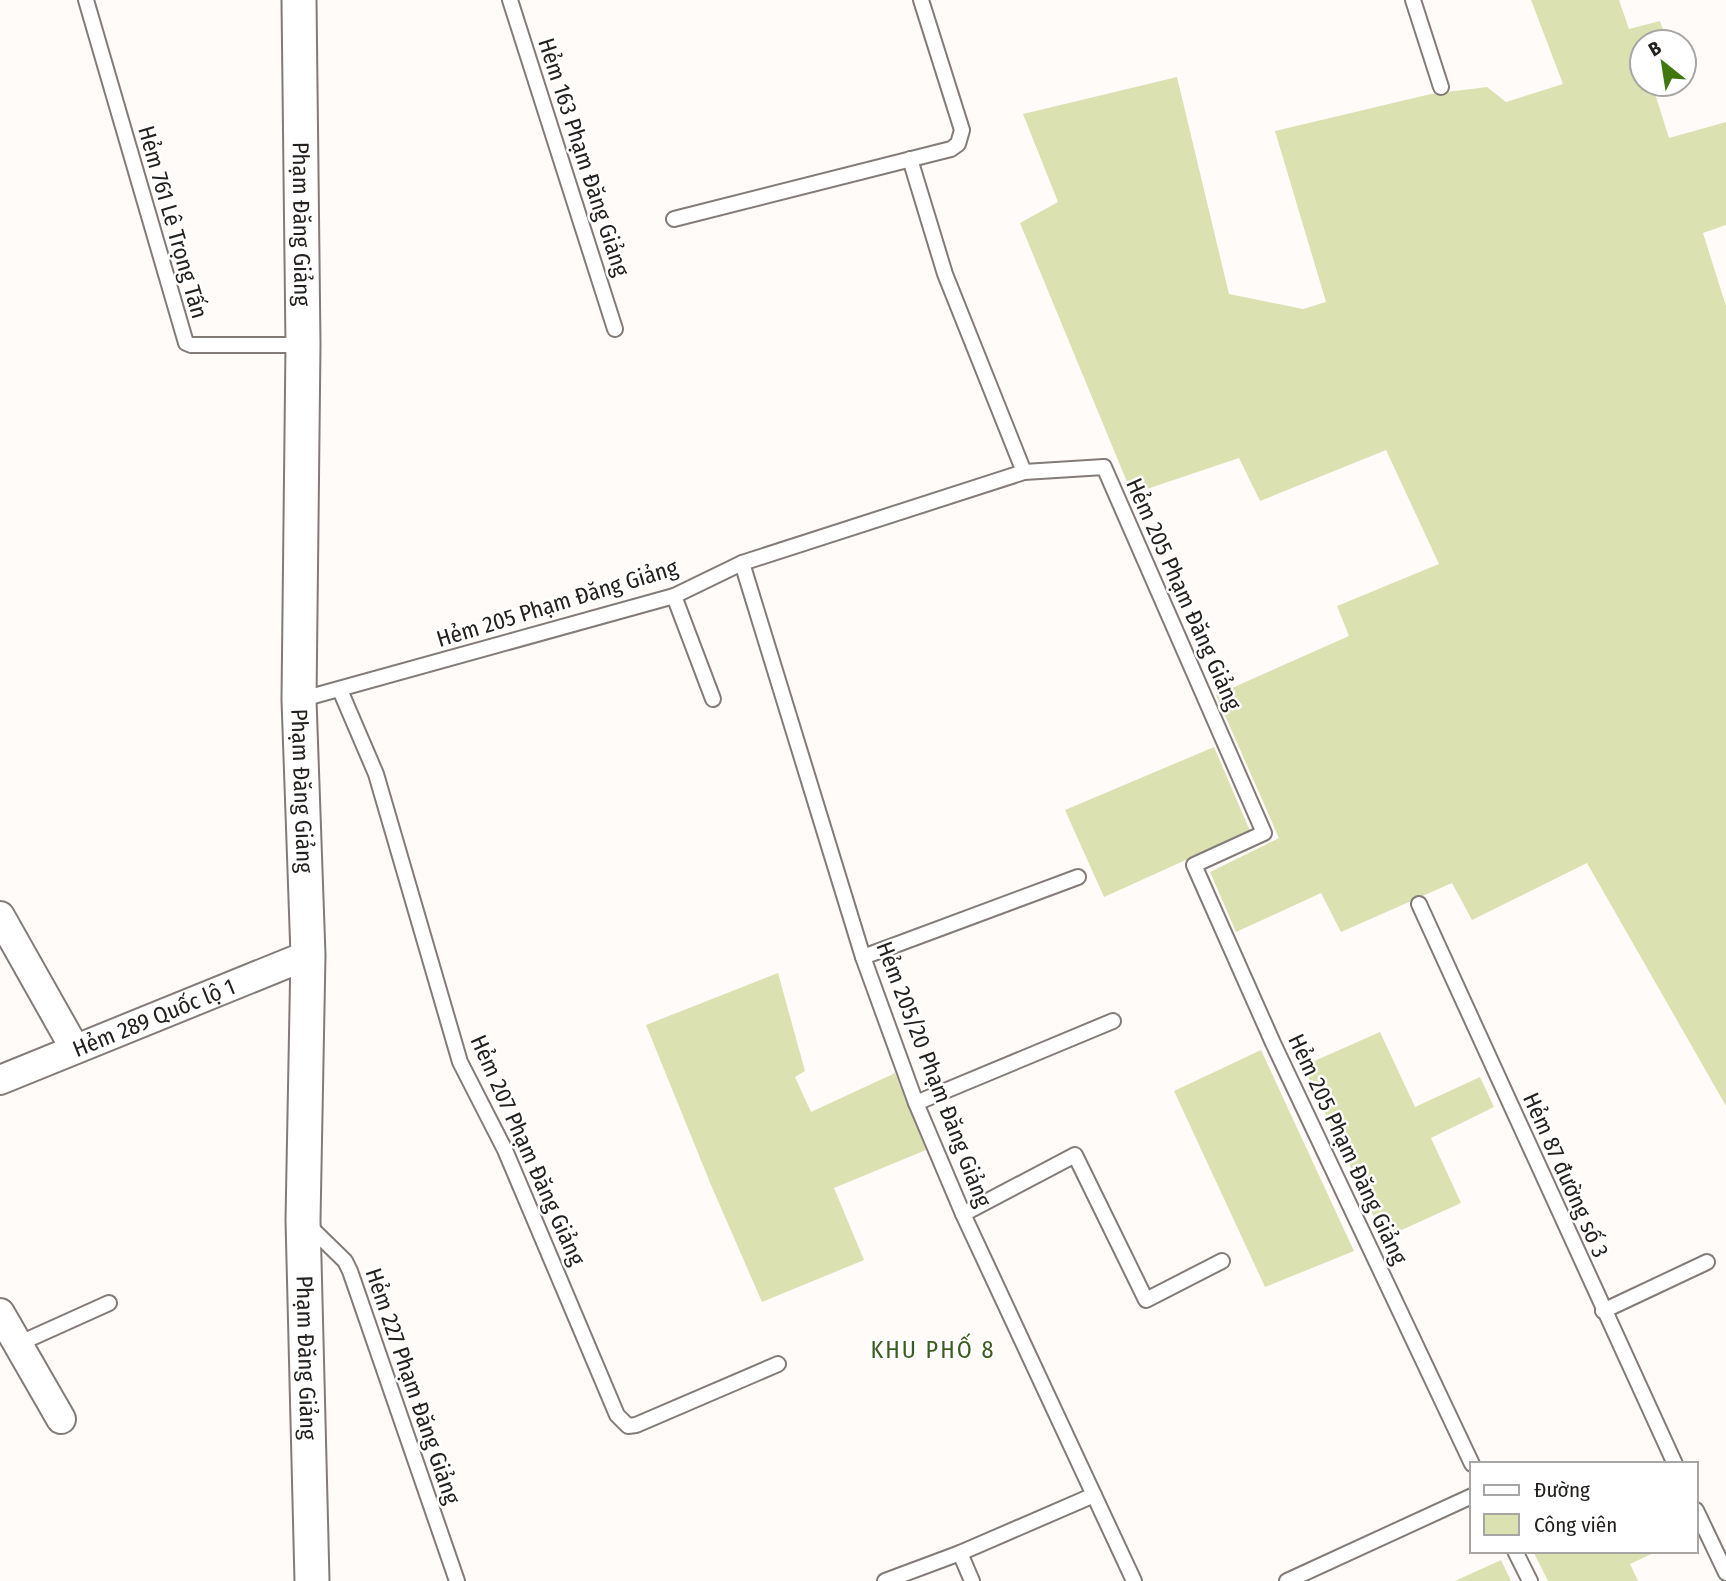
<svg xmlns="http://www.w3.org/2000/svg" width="1726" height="1581" viewBox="0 0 1726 1581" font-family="'Fira Sans Condensed',sans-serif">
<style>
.green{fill:#dce1b2}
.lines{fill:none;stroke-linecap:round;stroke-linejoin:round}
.service-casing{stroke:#837b77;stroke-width:18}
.minor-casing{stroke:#837b77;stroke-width:32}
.tertiary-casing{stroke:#837b77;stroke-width:37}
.service{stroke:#fff;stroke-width:14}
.minor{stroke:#fff;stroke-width:28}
.tertiary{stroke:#fff;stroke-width:33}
.labels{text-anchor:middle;stroke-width:5;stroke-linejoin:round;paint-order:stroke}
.street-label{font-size:23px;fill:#23201e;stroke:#fff}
.neighbourhood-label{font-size:24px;letter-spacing:2px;fill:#395e20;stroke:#fff}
</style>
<rect width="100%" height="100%" fill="#fefbf9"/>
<g class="green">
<polygon points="1531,0 1619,0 1629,29 1660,21 1667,42 1642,42 1642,84 1652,84 1669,138 1726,122 1726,225 1703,233 1726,306 1726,1106 1587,863 1472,920 1452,883 1341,932 1321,893 1236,932 1210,872 1279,838 1216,695 1349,636 1337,606 1439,564 1386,450 1260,501 1239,458 1132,494 1020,223 1058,202 1023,114 1177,77 1229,294 1303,309 1326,302 1275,131 1431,94 1487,87 1506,102 1563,84"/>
<polygon points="1214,747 1250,831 1104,897 1065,810"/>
<polygon points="778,973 805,1071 795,1077 811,1112 895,1073 926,1150 834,1188 864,1260 762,1302 711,1185 646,1025"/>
<polygon points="1380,1032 1415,1107 1480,1077 1494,1107 1431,1138 1461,1203 1384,1238 1303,1066"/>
<polygon points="1261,1050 1354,1251 1265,1287 1174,1091"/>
<polygon points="1533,1551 1658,1551 1630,1564 1638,1581 1548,1581"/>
<polygon points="1501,1560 1511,1581 1455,1581"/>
</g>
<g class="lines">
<defs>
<g id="service">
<polyline points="86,0 186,343 191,345 303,345"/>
<polyline points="510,0 615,329"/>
<polyline points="1413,0 1441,87"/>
<polyline points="910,159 945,274 1024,472"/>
<polyline points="674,219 951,149 958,144 962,130 921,0"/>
<polyline points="742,563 863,957 916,1103 963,1214 1134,1581"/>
<polyline points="674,596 713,699"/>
<polyline points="340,690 376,774 460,1062 505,1150 617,1415 628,1426 636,1425 778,1364"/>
<polyline points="299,700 674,596 742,563 1024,472 1104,467 1264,833 1194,865 1273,1043 1472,1464"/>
<polyline points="1419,904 1675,1464"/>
<polyline points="863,957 1078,877"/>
<polyline points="916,1103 1113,1021"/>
<polyline points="963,1214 1075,1155 1146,1300 1222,1261"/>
<polyline points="306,1223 345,1261 350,1271 457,1581"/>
<polyline points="1603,1311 1707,1262"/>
<polyline points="18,1344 109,1303"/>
<polyline points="1696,1510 1726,1573"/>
<polyline points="1515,1551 1530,1581"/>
<polyline points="960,1553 972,1581"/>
<polyline points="885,1581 960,1553 1094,1495"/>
<polyline points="1287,1581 1472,1496"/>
</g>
<g id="minor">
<polyline points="0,916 75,1049"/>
<path id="s1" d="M 0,1080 L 308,955"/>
<polyline points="0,1313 61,1419"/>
</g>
<g id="tertiary">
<path id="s2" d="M 299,0 L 303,345 L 299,700 L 308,955 L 303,1220 L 312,1581"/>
</g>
</defs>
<use href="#service" class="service-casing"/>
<use href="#minor" class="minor-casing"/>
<use href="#tertiary" class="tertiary-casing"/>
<use href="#service" class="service"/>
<use href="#minor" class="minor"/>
<use href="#tertiary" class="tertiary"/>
</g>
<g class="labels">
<g class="street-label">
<text transform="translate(584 157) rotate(72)" y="8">Hẻm 163 Phạm Đăng Giảng</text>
<text transform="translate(173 222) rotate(74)" y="8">Hẻm 761 Lê Trọng Tấn</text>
<text dy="8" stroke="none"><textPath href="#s2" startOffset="224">Phạm Đăng Giảng</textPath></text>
<text transform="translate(1184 594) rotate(66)" y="8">Hẻm 205 Phạm Đăng Giảng</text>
<text transform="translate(557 603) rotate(-17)" y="8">Hẻm 205 Phạm Đăng Giảng</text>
<text dy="8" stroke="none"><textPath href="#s2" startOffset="791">Phạm Đăng Giảng</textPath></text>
<text dy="8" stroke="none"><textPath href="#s1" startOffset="166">Hẻm 289 Quốc lộ 1</textPath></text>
<text transform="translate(934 1074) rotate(69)" y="8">Hẻm 205/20 Phạm Đăng Giảng</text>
<text transform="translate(1348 1149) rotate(65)" y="8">Hẻm 205 Phạm Đăng Giảng</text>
<text transform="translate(528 1150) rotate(66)" y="8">Hẻm 207 Phạm Đăng Giảng</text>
<text transform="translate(1566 1175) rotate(66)" y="8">Hẻm 87 đường số 3</text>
<text dy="8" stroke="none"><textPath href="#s2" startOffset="1358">Phạm Đăng Giảng</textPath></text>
<text transform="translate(413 1386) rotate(71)" y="8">Hẻm 227 Phạm Đăng Giảng</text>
</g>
<g class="neighbourhood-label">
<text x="933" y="1358">KHU PHỐ 8</text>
</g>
</g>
<rect x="1470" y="1462" width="228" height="91" fill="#ffffff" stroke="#a7a6a5" stroke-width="2"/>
<rect x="1484" y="1485" width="35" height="10" fill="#ffffff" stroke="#a7a6a5" stroke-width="2"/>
<text x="1534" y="1497" font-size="21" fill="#23201e">Đường</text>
<rect x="1484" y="1514" width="35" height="21" fill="#dce1b2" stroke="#a7a6a5" stroke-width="2"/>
<text x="1534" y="1532" font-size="21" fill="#23201e">Công viên</text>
<g transform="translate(1663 63) rotate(330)"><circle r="33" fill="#ffffff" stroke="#a7a6a5" stroke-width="2"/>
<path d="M0-5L12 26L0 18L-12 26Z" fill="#3f780c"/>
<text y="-10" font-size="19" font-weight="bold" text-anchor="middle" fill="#23201e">B</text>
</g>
</svg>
